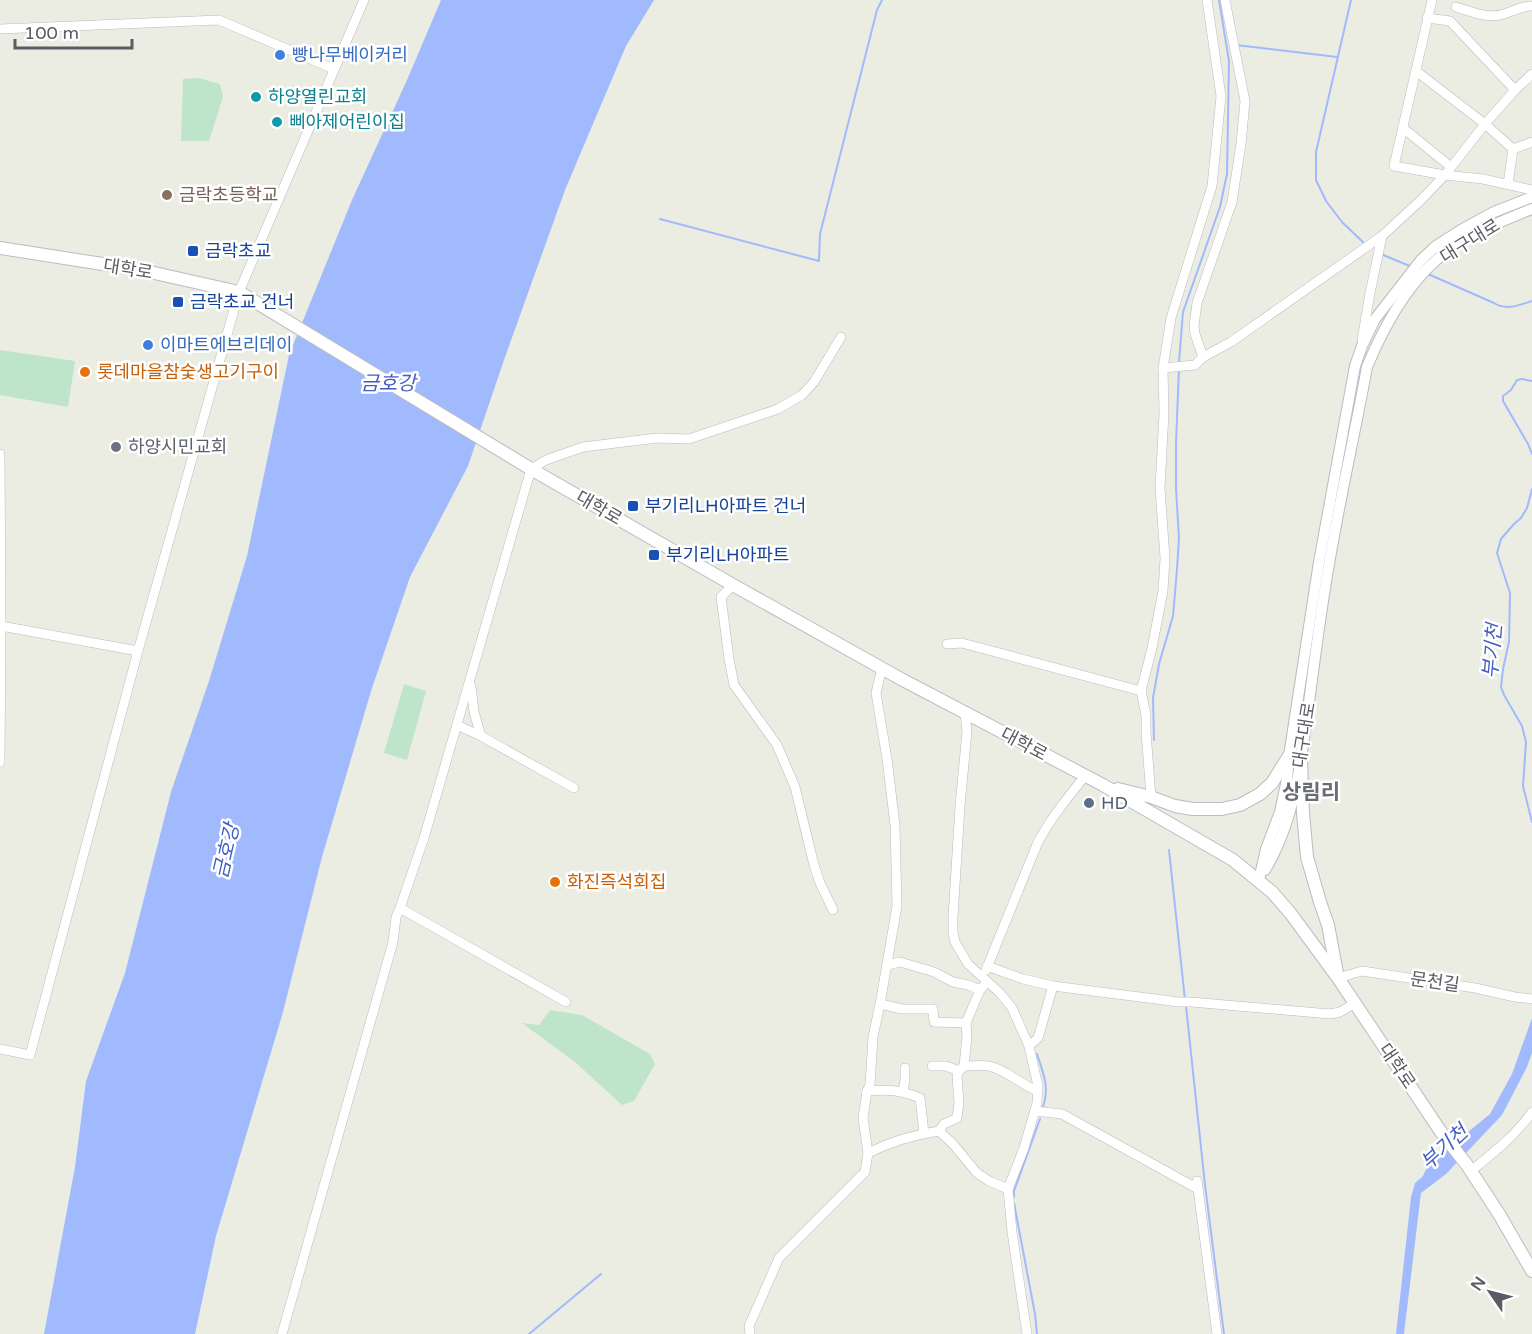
<svg xmlns="http://www.w3.org/2000/svg" width="1532" height="1334" viewBox="0 0 1532 1334" font-family="'Varela Round','Noto Sans KR',sans-serif">
<style>
.green{fill:#bee5c9}
.water{fill:#a1bafe}
.lines{fill:none;stroke-linecap:round;stroke-linejoin:round}
.stream{stroke:#a1bafe;stroke-width:2}
.minor-casing{stroke:#babac1;stroke-width:10}
.tertiary-casing{stroke:#babac1;stroke-width:12}
.secondary-casing{stroke:#bbbbc3;stroke-width:14}
.minor{stroke:#fff;stroke-width:9}
.tertiary{stroke:#fff;stroke-width:10}
.secondary{stroke:#fff;stroke-width:12}
.shop-dot{fill:#3f7fe0;stroke:#fff;stroke-width:2}
.culture-dot{fill:#0f9aa8;stroke:#fff;stroke-width:2}
.education-dot{fill:#8d6e63;stroke:#fff;stroke-width:2}
.transit-dot{fill:#1a4fb4;stroke:#fff;stroke-width:2}
.food-dot{fill:#e8710a;stroke:#fff;stroke-width:2}
.worship-dot{fill:#6b7280;stroke:#fff;stroke-width:2}
.service-dot{fill:#5c6f8a;stroke:#fff;stroke-width:2}
.labels{text-anchor:middle;stroke-width:5;stroke-linejoin:round;paint-order:stroke}
.shop-label{font-size:18px;fill:#366cbe;stroke:#fff;text-anchor:start}
.culture-label{font-size:18px;fill:#0d838f;stroke:#fff;text-anchor:start}
.education-label{font-size:18px;fill:#785e54;stroke:#fff;text-anchor:start}
.street-label{font-size:18px;fill:#5a5c63;stroke:#fff}
.transit-label{font-size:18px;fill:#164399;stroke:#fff;text-anchor:start}
.food-label{font-size:18px;fill:#c56008;stroke:#fff;text-anchor:start}
.worship-label{font-size:18px;fill:#5b616d;stroke:#fff;text-anchor:start}
.service-label{font-size:18px;fill:#4e5e75;stroke:#fff;text-anchor:start}
.water-label{font-size:20px;font-style:italic;fill:#445dc1;stroke:#fff}
.quarter-label{font-size:21px;font-weight:bold;fill:#6b6d75;stroke:#fff}
</style>
<rect width="100%" height="100%" fill="#ecede2"/>
<g class="green">
<polygon points="199,78 220,84 223,97 209,141 181,141 183,79"/>
<polygon points="0,350 75,361 68,407 0,395"/>
<polygon points="404,684 426,691 407,760 384,753"/>
<polygon points="550,1010 582,1015 650,1054 655,1064 634,1101 622,1105 575,1062 522,1023 539,1025"/>
</g>
<g class="water">
<polygon points="441,0 654,0 626,46 565,190 504,360 468,466 410,577 372,688 322,857 283,1012 216,1236 195,1334 44,1334 75,1167 86,1081 125,973 171,792 209,681 247,556 289,355 352,200 407,80"/>
<polygon points="1532,1018 1532,1053 1527,1067 1502,1115 1446,1174 1421,1193 1404,1334 1396,1334 1411,1197 1415,1183 1423,1176 1428,1165 1490,1114 1512,1074"/>
</g>
<g class="lines">
<g class="stream">
<polyline points="1351,0 1316,152 1316,180 1326,201 1342,222 1366,245"/>
<polyline points="1236,45 1337,57"/>
<polyline points="660,219 819,261 820,234 877,10 882,0"/>
<polyline points="1381,254 1412,267"/>
<path d="M 1428,274 L 1494,303 C 1506,311 1519,305 1532,301"/>
<polyline points="1179,362 1183,312 1220,207 1227,174 1229,61 1219,0"/>
<polyline points="1532,381 1522,379 1517,380 1511,390 1503,396 1503,401 1528,444 1532,454"/>
<polyline points="1532,489 1527,508 1521,518 1514,524 1501,539 1497,553 1510,593 1509,642 1503,669 1501,687 1504,695 1522,726 1526,742 1523,786 1532,822"/>
<polyline points="1154,740 1153,698 1159,664 1173,616 1177,569 1179,538 1176,489 1176,443 1179,368"/>
<polyline points="1169,850 1185,1000"/>
<polyline points="1186,1006 1205,1185 1224,1334"/>
<path d="M 1037,1054 C 1043,1073 1050,1087 1043,1107"/>
<polyline points="1014,1197 1014,1191 1040,1119"/>
<polyline points="1014,1203 1035,1314 1037,1334"/>
<polyline points="529,1334 601,1274"/>
</g>
<defs>
<g id="minor">
<polyline points="1432,0 1394,166 1445,175 1483,179 1532,190"/>
<path d="M 1456,7 C 1471,12 1488,19 1504,14 C 1514,11 1521,6 1532,6"/>
<polyline points="1427,18 1450,21 1515,90"/>
<polyline points="0,29 219,20 334,69"/>
<polyline points="1416,71 1485,124 1513,149 1508,184"/>
<polyline points="1403,128 1451,167"/>
<polyline points="1513,149 1532,142"/>
<polyline points="1362,340 1370,293 1382,236"/>
<polyline points="1203,357 1195,334 1194,326 1197,303 1232,202 1241,144 1245,101 1225,0"/>
<polyline points="1163,368 1195,365 1203,357 1231,342 1382,236 1421,200 1445,175 1485,124 1515,90 1532,74"/>
<polyline points="0,454 1,626 0,762"/>
<polyline points="733,585 721,597 729,659 734,685 777,745 795,787 814,865 820,883 833,910"/>
<polyline points="1,626 138,651"/>
<polyline points="947,644 962,643 1141,691"/>
<polyline points="471,686 474,712 481,736"/>
<polyline points="965,713 967,731 960,806 953,917 953,933 955,942 968,964 1000,993 1012,1008 1029,1046 1038,1086 1037,1103 1024,1148 1008,1189 1012,1232 1027,1334"/>
<polyline points="457,725 481,736 574,788"/>
<polyline points="1151,797 1146,732 1146,715 1141,691 1152,648 1163,591 1165,558 1160,488 1164,413 1163,368 1171,318 1212,186 1221,96 1207,0"/>
<polyline points="887,965 900,962 934,972 953,982 968,985 980,990"/>
<polyline points="987,966 1023,979 1053,986 1179,1002 1191,1002 1330,1014 1340,1012 1355,1003"/>
<path d="M 986,970 L 1038,842 C 1051,818 1068,797 1085,776"/>
<polyline points="1338,978 1362,971 1475,988 1515,997 1532,999"/>
<polyline points="566,1002 400,908 424,838 531,469 546,460 583,447 657,438 689,439 778,409 802,395 814,382 841,337"/>
<polyline points="880,1004 902,1009 933,1009 934,1022 966,1023"/>
<polyline points="1029,1046 1038,1038 1053,986"/>
<polyline points="0,1049 30,1055 138,651 239,292 364,0"/>
<polyline points="932,1066 946,1066 959,1071"/>
<path d="M 964,1066 C 972,1066 981,1065 989,1066 C 1007,1070 1021,1085 1038,1091"/>
<path d="M 867,1091 C 888,1089 900,1090 920,1098 L 924,1133"/>
<polyline points="903,1091 905,1080 905,1068"/>
<polyline points="1035,1111 1062,1114 1198,1189"/>
<polyline points="939,1131 944,1124 957,1118 959,1103 957,1076 959,1071 964,1066 967,1036 966,1023 980,990 987,982"/>
<path d="M 868,1153 C 892,1141 912,1135 939,1131 L 953,1144 L 977,1173 L 989,1181 L 1008,1189"/>
<path d="M 1471,1171 C 1492,1154 1516,1135 1532,1112"/>
<polyline points="1197,1181 1217,1334"/>
<polyline points="282,1334 393,942 396,917 400,908"/>
<polyline points="750,1334 749,1326 779,1258 865,1172 868,1153 863,1118 867,1091 870,1085 873,1037 880,1004 897,906 895,825 887,759 876,693 882,668"/>
</g>
<g id="tertiary">
<path d="M 1265,870 C 1293,824 1300,769 1307,717 C 1314,666 1320,615 1329,564 C 1340,498 1355,433 1367,367 C 1386,321 1413,272 1456,245 C 1480,230 1506,219 1532,209"/>
<polyline points="1259,880 1266,849 1280,812 1287,779 1289,756 1319,562 1355,366 1362,346 1375,319 1421,260 1436,246 1461,230 1494,212 1532,197"/>
</g>
<g id="secondary">
<polyline points="0,248 141,270 239,292 531,469 733,585 901,679 1103,785 1233,860 1272,892 1291,914 1338,978 1441,1132 1467,1165 1499,1214 1532,1271"/>
<polyline points="1301,760 1303,813 1307,857 1320,902 1328,925 1337,973"/>
<polyline points="1118,789 1151,797 1175,806 1193,809 1222,809 1240,805 1260,794 1272,783 1289,756"/>
</g>
</defs>
<use href="#minor" class="minor-casing"/>
<use href="#tertiary" class="tertiary-casing"/>
<use href="#secondary" class="secondary-casing"/>
<use href="#minor" class="minor"/>
<use href="#tertiary" class="tertiary"/>
<use href="#secondary" class="secondary"/>
</g>
<g class="shop-dot">
<circle cx="280" cy="55" r="6"/>
<circle cx="148" cy="345" r="6"/>
</g>
<g class="culture-dot">
<circle cx="256" cy="97" r="6"/>
<circle cx="277" cy="122" r="6"/>
</g>
<circle class="education-dot" cx="167" cy="195" r="6"/>
<g class="transit-dot">
<rect x="187" y="245" width="12" height="12" rx="3"/>
<rect x="172" y="296" width="12" height="12" rx="3"/>
<rect x="627" y="500" width="12" height="12" rx="3"/>
<rect x="648" y="549" width="12" height="12" rx="3"/>
</g>
<g class="food-dot">
<circle cx="85" cy="372" r="6"/>
<circle cx="555" cy="882" r="6"/>
</g>
<circle class="worship-dot" cx="116" cy="447" r="6"/>
<circle class="service-dot" cx="1089" cy="803" r="6"/>
<g class="labels">
<g class="shop-label">
<text x="292" y="61">빵나무베이커리</text>
<text x="160" y="351">이마트에브리데이</text>
</g>
<g class="culture-label">
<text x="268" y="103">하양열린교회</text>
<text x="289" y="128">삐아제어린이집</text>
</g>
<g class="education-label">
<text x="179" y="201">금락초등학교</text>
</g>
<g class="street-label">
<text transform="translate(1470 241) rotate(-32)" y="6">대구대로</text>
<text transform="translate(128 269) rotate(9)" y="6">대학로</text>
<text transform="translate(599 508) rotate(30)" y="6">대학로</text>
<text transform="translate(1304 735) rotate(-81)" y="6">대구대로</text>
<text transform="translate(1024 744) rotate(28)" y="6">대학로</text>
<text transform="translate(1435 982) rotate(8)" y="6">문천길</text>
<text transform="translate(1397 1066) rotate(56)" y="6">대학로</text>
</g>
<g class="transit-label">
<text x="205" y="257">금락초교</text>
<text x="190" y="308">금락초교 건너</text>
<text x="645" y="512">부기리LH아파트 건너</text>
<text x="666" y="561">부기리LH아파트</text>
</g>
<g class="food-label">
<text x="97" y="378">롯데마을참숯생고기구이</text>
<text x="567" y="888">화진즉석회집</text>
</g>
<g class="worship-label">
<text x="128" y="453">하양시민교회</text>
</g>
<g class="service-label">
<text x="1101" y="809">HD</text>
</g>
<g class="water-label">
<text x="388" y="390">금호강</text>
<text transform="translate(1492 651) rotate(-85)" y="7">부기천</text>
<text transform="translate(226 851) rotate(-77)" y="7">금호강</text>
<text transform="translate(1444 1147) rotate(-42)" y="7">부기천</text>
</g>
<g class="quarter-label">
<text x="1311" y="799">상림리</text>
</g>
</g>
<g transform="translate(1490 1292) rotate(305)" stroke="#ffffff" stroke-width="4.5" paint-order="stroke">
<path d="M0-4.5L10 22L0 15L-10 22Z" fill="#5a5c63"/>
<text y="-9" font-size="16" font-weight="bold" text-anchor="middle" fill="#5a5c63">N</text>
</g>
<path d="M15 39v9h117v-9" fill="none" stroke="#5a5c63" stroke-width="3"/>
<text x="24" y="39" font-size="18" fill="#5a5c63" stroke="#ffffff" stroke-width="4.5" paint-order="stroke">100 m</text>
</svg>
